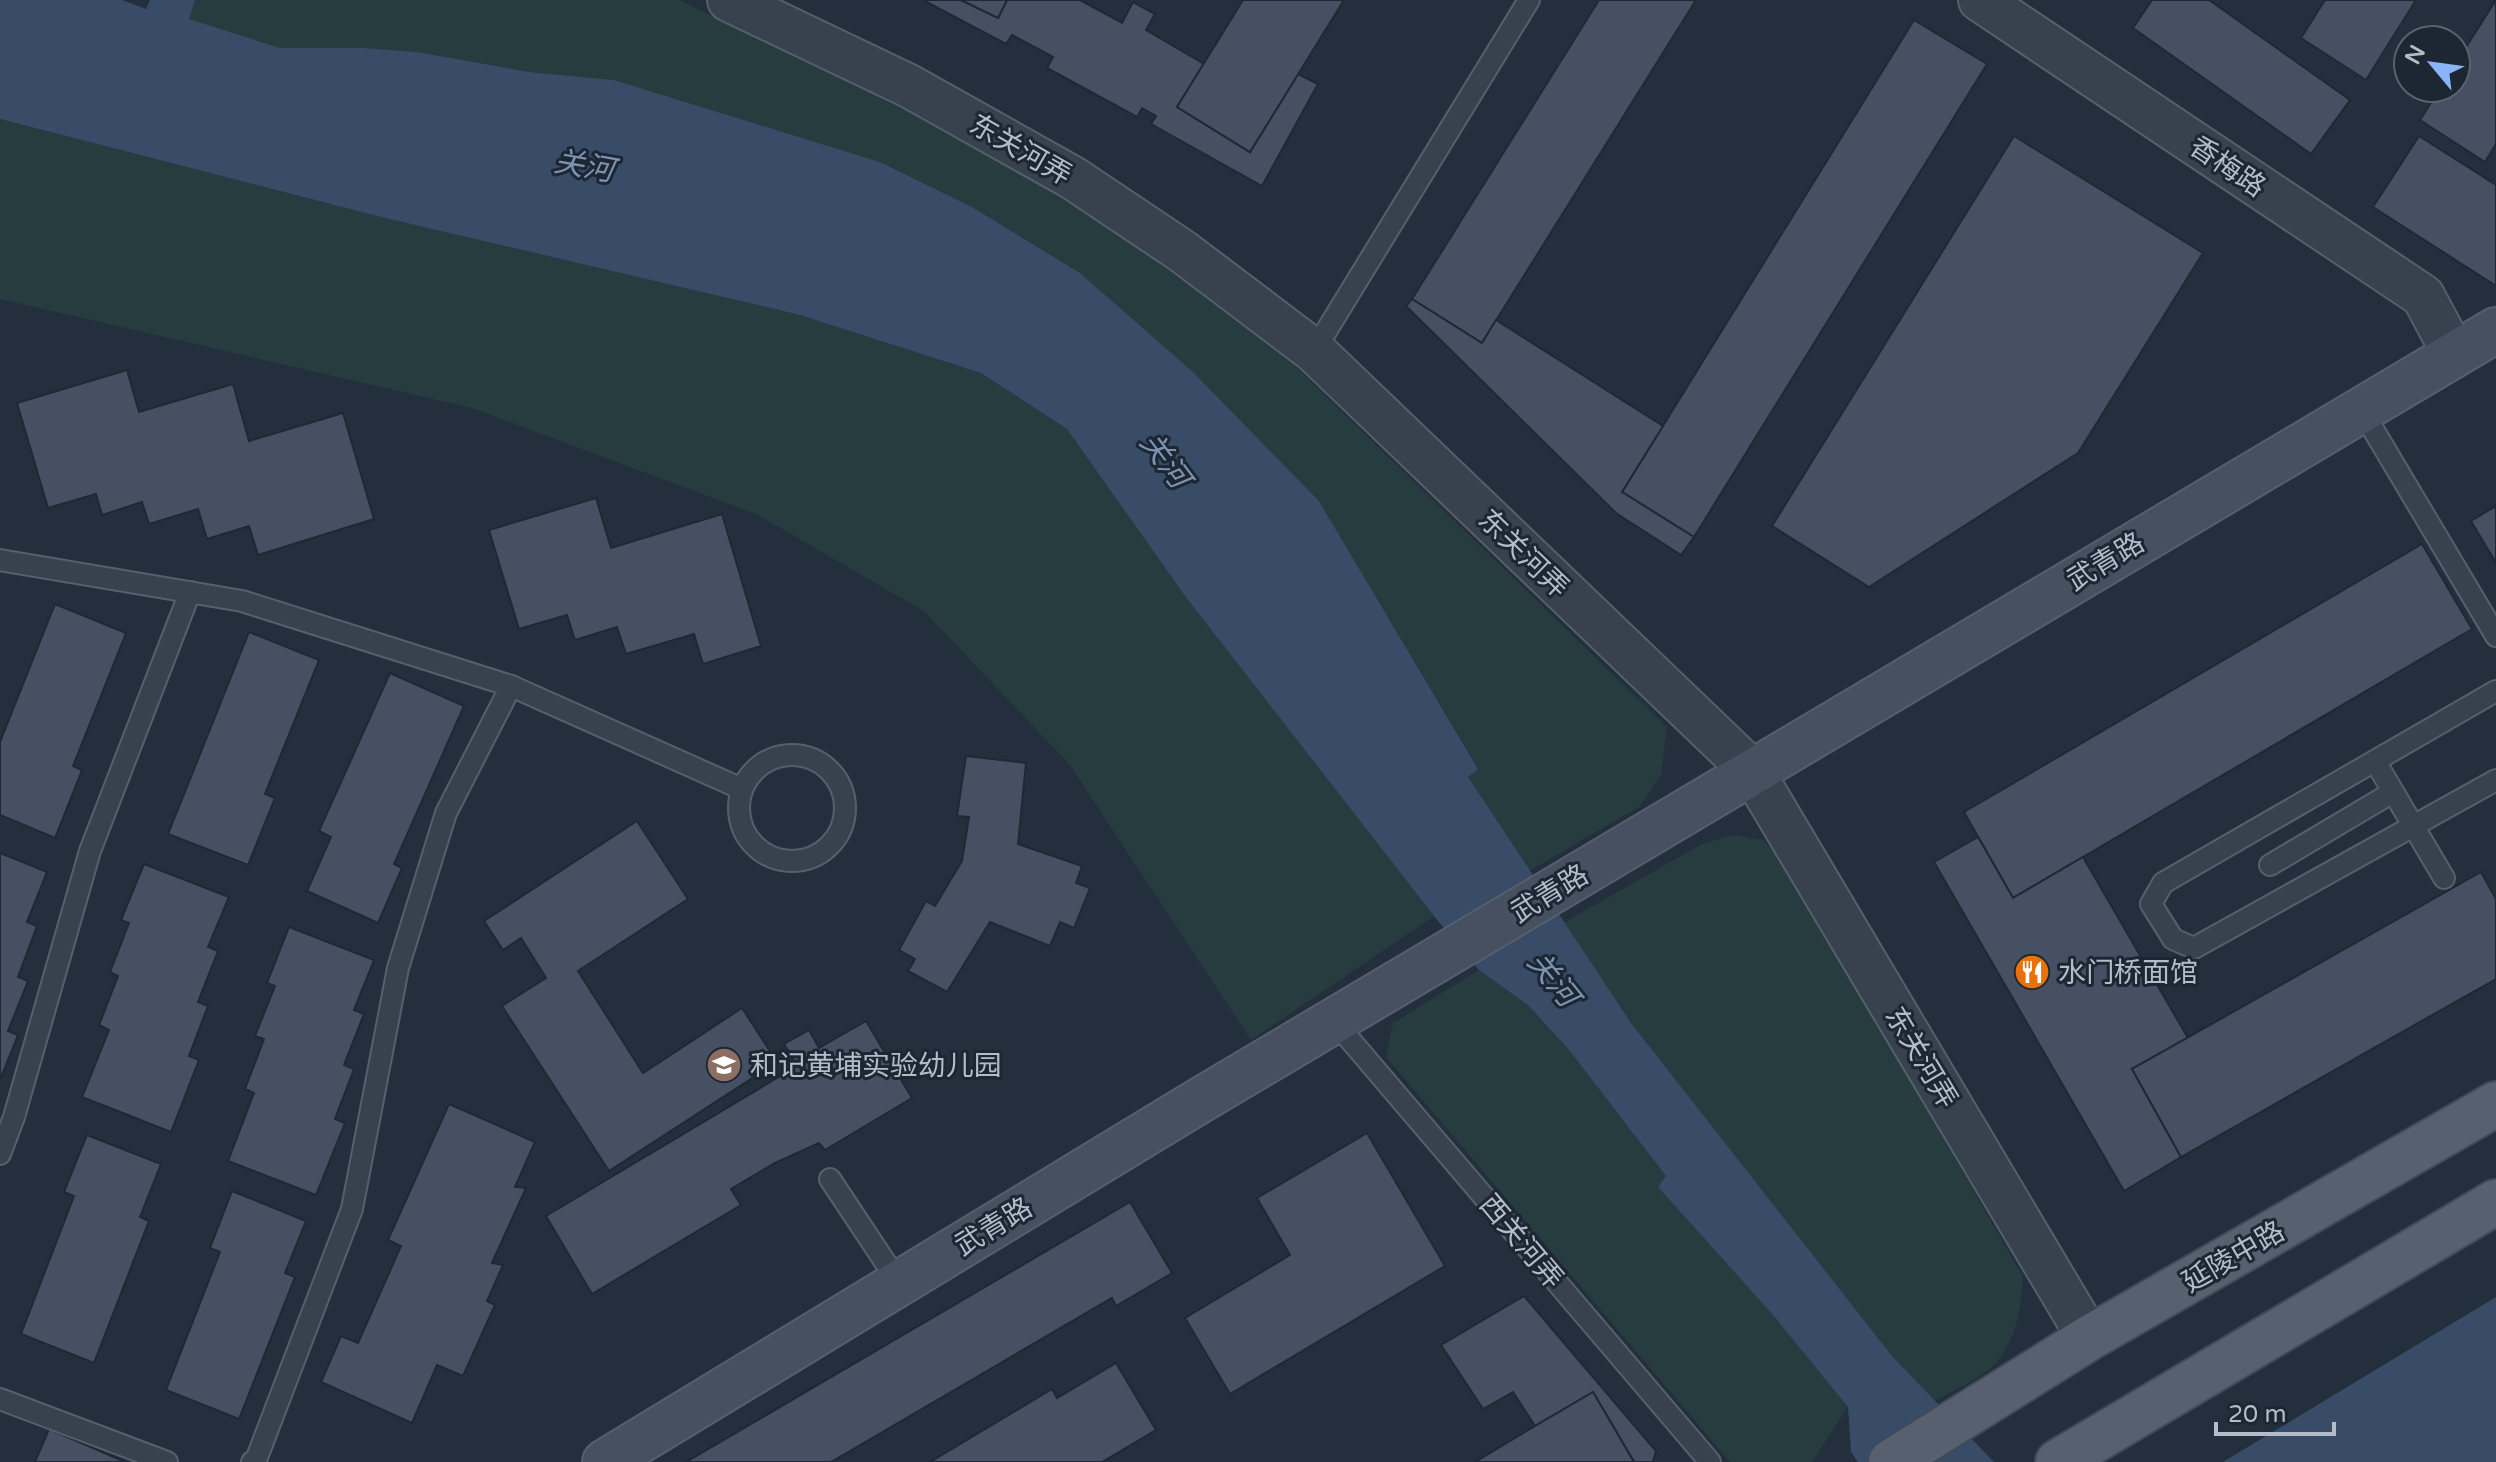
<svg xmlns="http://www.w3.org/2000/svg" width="2496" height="1462" viewBox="0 0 2496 1462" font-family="'Varela Round','Noto Sans SC',sans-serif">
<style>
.green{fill:#263c3f}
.water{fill:#394c67}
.building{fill:#455162;stroke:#1f2835;stroke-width:2}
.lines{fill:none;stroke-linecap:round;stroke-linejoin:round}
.lane-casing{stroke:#565f6c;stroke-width:24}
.street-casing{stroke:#565f6c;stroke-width:46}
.secondary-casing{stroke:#565f6c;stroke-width:48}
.primary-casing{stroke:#414a57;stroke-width:48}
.lane{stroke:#38414e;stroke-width:20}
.street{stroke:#38414e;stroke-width:42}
.secondary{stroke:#465061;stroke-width:44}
.primary{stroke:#56606e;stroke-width:44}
.labels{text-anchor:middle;stroke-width:6;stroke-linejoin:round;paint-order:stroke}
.street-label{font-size:28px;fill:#b4bcc9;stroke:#1d2633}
.poi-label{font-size:28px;fill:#b4bcc9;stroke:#1d2633;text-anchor:start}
.water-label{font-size:30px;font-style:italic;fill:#7c92b1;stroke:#1d2633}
</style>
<rect width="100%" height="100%" fill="#242f3e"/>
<g class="green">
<polygon points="195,0 679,0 899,107 1064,198 1177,274 1295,366 1667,727 1661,775 1639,807 1529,871 1467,776 1478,768 1319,501 1193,372 1080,273 972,207 880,162 614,80 529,72 417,52 364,48 280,48 188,19"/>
<polygon points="0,119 377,216 800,315 981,373 1067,429 1185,596 1434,916 1251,1040 1070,765 924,611 756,514 472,408 0,299"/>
<path d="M 1732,835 L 1763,840 L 1788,867 L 2023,1277 C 2021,1308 2017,1341 1994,1365 C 1982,1378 1952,1391 1935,1401 L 1892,1356 L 1631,1023 L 1563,923 L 1702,844 Z"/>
<polygon points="1479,970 1529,1006 1569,1050 1666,1176 1658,1187 1773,1315 1848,1407 1812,1462 1730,1462 1386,1057 1393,1023"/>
</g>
<g class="water">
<polygon points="0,0 122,0 146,9 150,0 195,0 189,19 280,48 364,48 417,52 529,72 614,80 880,162 972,207 1080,273 1193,372 1319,501 1478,769 1468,777 1631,1023 1892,1356 1994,1462 1858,1462 1851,1452 1848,1407 1773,1315 1658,1187 1666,1176 1569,1050 1529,1006 1479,970 1434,916 1185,596 1067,429 981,373 800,315 377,216 0,119"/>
<polygon points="2496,1297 2496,1462 2223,1462"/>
</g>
<g class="building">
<polygon points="923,0 961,0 998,18 1007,0 1080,0 1122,23 1133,2 1155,14 1146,30 1204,64 1177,107 1250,152 1298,74 1318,84 1262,186 1151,124 1156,116 1142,108 1137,117 1047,68 1053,57 1012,35 1006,44"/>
<polygon points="961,0 1007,0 998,18"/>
<polygon points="1243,0 1344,0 1250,152 1177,107"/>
<polygon points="1599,0 1696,0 1482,343 1412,299"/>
<polygon points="2152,0 2209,0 2350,100 2311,154 2133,28"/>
<polygon points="2325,0 2416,0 2366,80 2301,38"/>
<polygon points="2496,0 2496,144 2485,162 2420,120 2440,88 2456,88 2456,63"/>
<polygon points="1914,20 1987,64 1694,537 1622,492"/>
<polygon points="2014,136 2203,253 2078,453 1869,587 1772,526"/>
<polygon points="2419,136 2496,185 2496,286 2373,207"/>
<polygon points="1412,299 1482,343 1496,320 1663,426 1622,492 1694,537 1681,555 1616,513 1406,306"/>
<polygon points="127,370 139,412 233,384 249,441 343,413 374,519 258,555 249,526 207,539 198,509 149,524 142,502 102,515 96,494 48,508 17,403"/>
<polygon points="596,498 611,548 722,514 761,646 703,664 694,634 626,654 617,627 575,640 567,615 519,629 489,530"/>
<polygon points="2496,506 2496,563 2471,521"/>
<polygon points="2422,544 2472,629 2013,898 1964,812"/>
<polygon points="55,604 126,633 73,766 82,770 55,838 0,815 0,742"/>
<polygon points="249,632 319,660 265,794 275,798 248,865 168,834"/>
<polygon points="390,673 464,706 394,864 402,868 378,923 307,891 331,837 319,831"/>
<polygon points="966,756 1026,763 1018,844 1082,866 1076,883 1090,888 1074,928 1060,922 1050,946 990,922 947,992 908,971 915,959 899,950 926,901 935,906 962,861 969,817 957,816"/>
<polygon points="637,821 688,899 578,971 643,1073 742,1008 777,1062 609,1171 502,1006 546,978 521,938 503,950 484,921"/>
<polygon points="1978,837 2013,898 2083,857 2188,1038 2132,1069 2181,1157 2124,1191 1934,862"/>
<polygon points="0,853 47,872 27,922 37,926 18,977 28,981 8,1031 18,1035 0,1080"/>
<polygon points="144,864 229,897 208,947 218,951 198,1002 208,1006 189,1056 199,1060 171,1132 82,1097 109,1030 99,1025 118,976 110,972 129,923 121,920"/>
<polygon points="2481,872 2496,899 2496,979 2181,1157 2132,1069"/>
<polygon points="289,927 374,960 354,1010 364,1014 344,1065 354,1069 335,1119 345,1123 316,1195 228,1161 254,1093 245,1089 264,1039 255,1036 275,986 267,983"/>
<polygon points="866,1021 912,1098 825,1150 819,1143 775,1163 731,1189 741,1205 592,1294 546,1216 797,1066 784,1044 809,1030 819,1048"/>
<polygon points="449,1104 535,1142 515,1187 526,1188 492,1263 503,1265 487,1301 495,1305 463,1376 437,1365 412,1423 321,1382 341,1336 358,1343 401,1246 388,1240"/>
<polygon points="1367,1133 1445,1266 1230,1394 1185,1318 1290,1255 1257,1198"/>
<polygon points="87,1135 161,1164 140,1217 149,1221 94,1363 21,1334 74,1196 64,1192"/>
<polygon points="232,1191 306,1221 285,1273 295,1277 239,1419 166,1390 220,1252 210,1248"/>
<polygon points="1130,1202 1172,1273 1116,1306 1112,1298 831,1462 686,1462"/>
<polygon points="1524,1296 1656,1451 1653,1462 1634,1462 1593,1392 1535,1426 1513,1392 1483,1409 1441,1345"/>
<polygon points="1116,1363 1156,1430 1102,1462 930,1462 1052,1389 1057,1398"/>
<polygon points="1593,1392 1634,1462 1475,1462 1535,1426"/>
<polygon points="49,1429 125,1462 35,1462"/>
</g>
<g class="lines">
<defs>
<g id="lane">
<polyline points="1314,351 1529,0"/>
<polyline points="2361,409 2496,636"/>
<polyline points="0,560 242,601 511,686 742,789"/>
<polyline points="2496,691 2163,883 2151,904 2173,939 2194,948 2496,780"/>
<circle cx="792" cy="808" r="53"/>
<polyline points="2375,761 2444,878"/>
<polyline points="2270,865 2393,792"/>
<polyline points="1334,1021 1710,1462"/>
<polyline points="0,1154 14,1117 90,851 190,592"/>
<polyline points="830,1179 899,1283"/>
<polyline points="0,1399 167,1462"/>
<polyline points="252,1462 256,1460 352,1209 398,968 446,813 511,686"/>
</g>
<g id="street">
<polyline points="729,0 909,86 1073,178 1182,251 1314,351 1752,771 2089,1338"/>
<polyline points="1980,0 2423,296 2454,354"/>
</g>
<polyline id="secondary" points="605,1462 1199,1101 2496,330"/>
<g id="primary">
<polyline points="1891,1462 2089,1338 2496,1104"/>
<polyline points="2058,1462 2496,1202"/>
</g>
</defs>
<use href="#lane" class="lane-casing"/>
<use href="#street" class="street-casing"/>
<use href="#secondary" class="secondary-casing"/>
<use href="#primary" class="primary-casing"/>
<use href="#lane" class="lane"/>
<use href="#street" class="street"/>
<use href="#secondary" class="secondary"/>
<use href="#primary" class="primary"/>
</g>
<defs>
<symbol id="restaurant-disc" viewBox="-11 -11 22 22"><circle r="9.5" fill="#e8710a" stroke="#1d2633"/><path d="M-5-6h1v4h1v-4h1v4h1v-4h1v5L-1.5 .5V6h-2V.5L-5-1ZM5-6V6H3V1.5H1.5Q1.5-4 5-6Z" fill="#fff"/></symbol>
<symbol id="school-disc" viewBox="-11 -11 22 22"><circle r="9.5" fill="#8d6e63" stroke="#1d2633"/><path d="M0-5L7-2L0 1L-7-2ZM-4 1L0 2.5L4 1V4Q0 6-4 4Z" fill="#fff"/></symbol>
</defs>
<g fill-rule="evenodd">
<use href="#restaurant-disc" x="2012" y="952" width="40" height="40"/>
<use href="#school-disc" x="704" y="1045" width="40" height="40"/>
</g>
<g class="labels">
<g class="street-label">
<text transform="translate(1021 149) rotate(30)" y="10">东关河弄</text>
<text transform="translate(2228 166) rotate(34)" y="10">香梅路</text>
<text transform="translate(1524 553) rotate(44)" y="10">东关河弄</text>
<text transform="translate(2105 561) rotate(-31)" y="10">武青路</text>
<text transform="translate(1549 893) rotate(-31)" y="10">武青路</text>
<text transform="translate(1922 1057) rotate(59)" y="10">东关河弄</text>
<text transform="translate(993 1226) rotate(-31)" y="10">武青路</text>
<text transform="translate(1522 1241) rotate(50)" y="10">西关河弄</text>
<text transform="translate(2233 1256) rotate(-30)" y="10">延陵中路</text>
</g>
<g class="poi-label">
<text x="2058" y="982">水门桥面馆</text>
<text x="750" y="1075">和记黄埔实验幼儿园</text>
</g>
<g class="water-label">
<text transform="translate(584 166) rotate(10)" y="10">关河</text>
<text transform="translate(1165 460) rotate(53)" y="10">关河</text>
<text transform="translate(1553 979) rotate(51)" y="10">关河</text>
</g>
</g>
<g transform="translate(2432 64) rotate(299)"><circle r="38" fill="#1d2633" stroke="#59626f" stroke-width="2"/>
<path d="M0-6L14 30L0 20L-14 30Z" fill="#8ab4f8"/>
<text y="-12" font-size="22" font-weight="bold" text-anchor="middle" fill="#b4bcc9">N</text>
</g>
<path d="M2216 1422v12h118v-12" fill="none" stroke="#b4bcc9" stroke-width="4"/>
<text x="2228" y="1422" font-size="24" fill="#b4bcc9" stroke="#1d2633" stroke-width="6" paint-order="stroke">20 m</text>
</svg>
